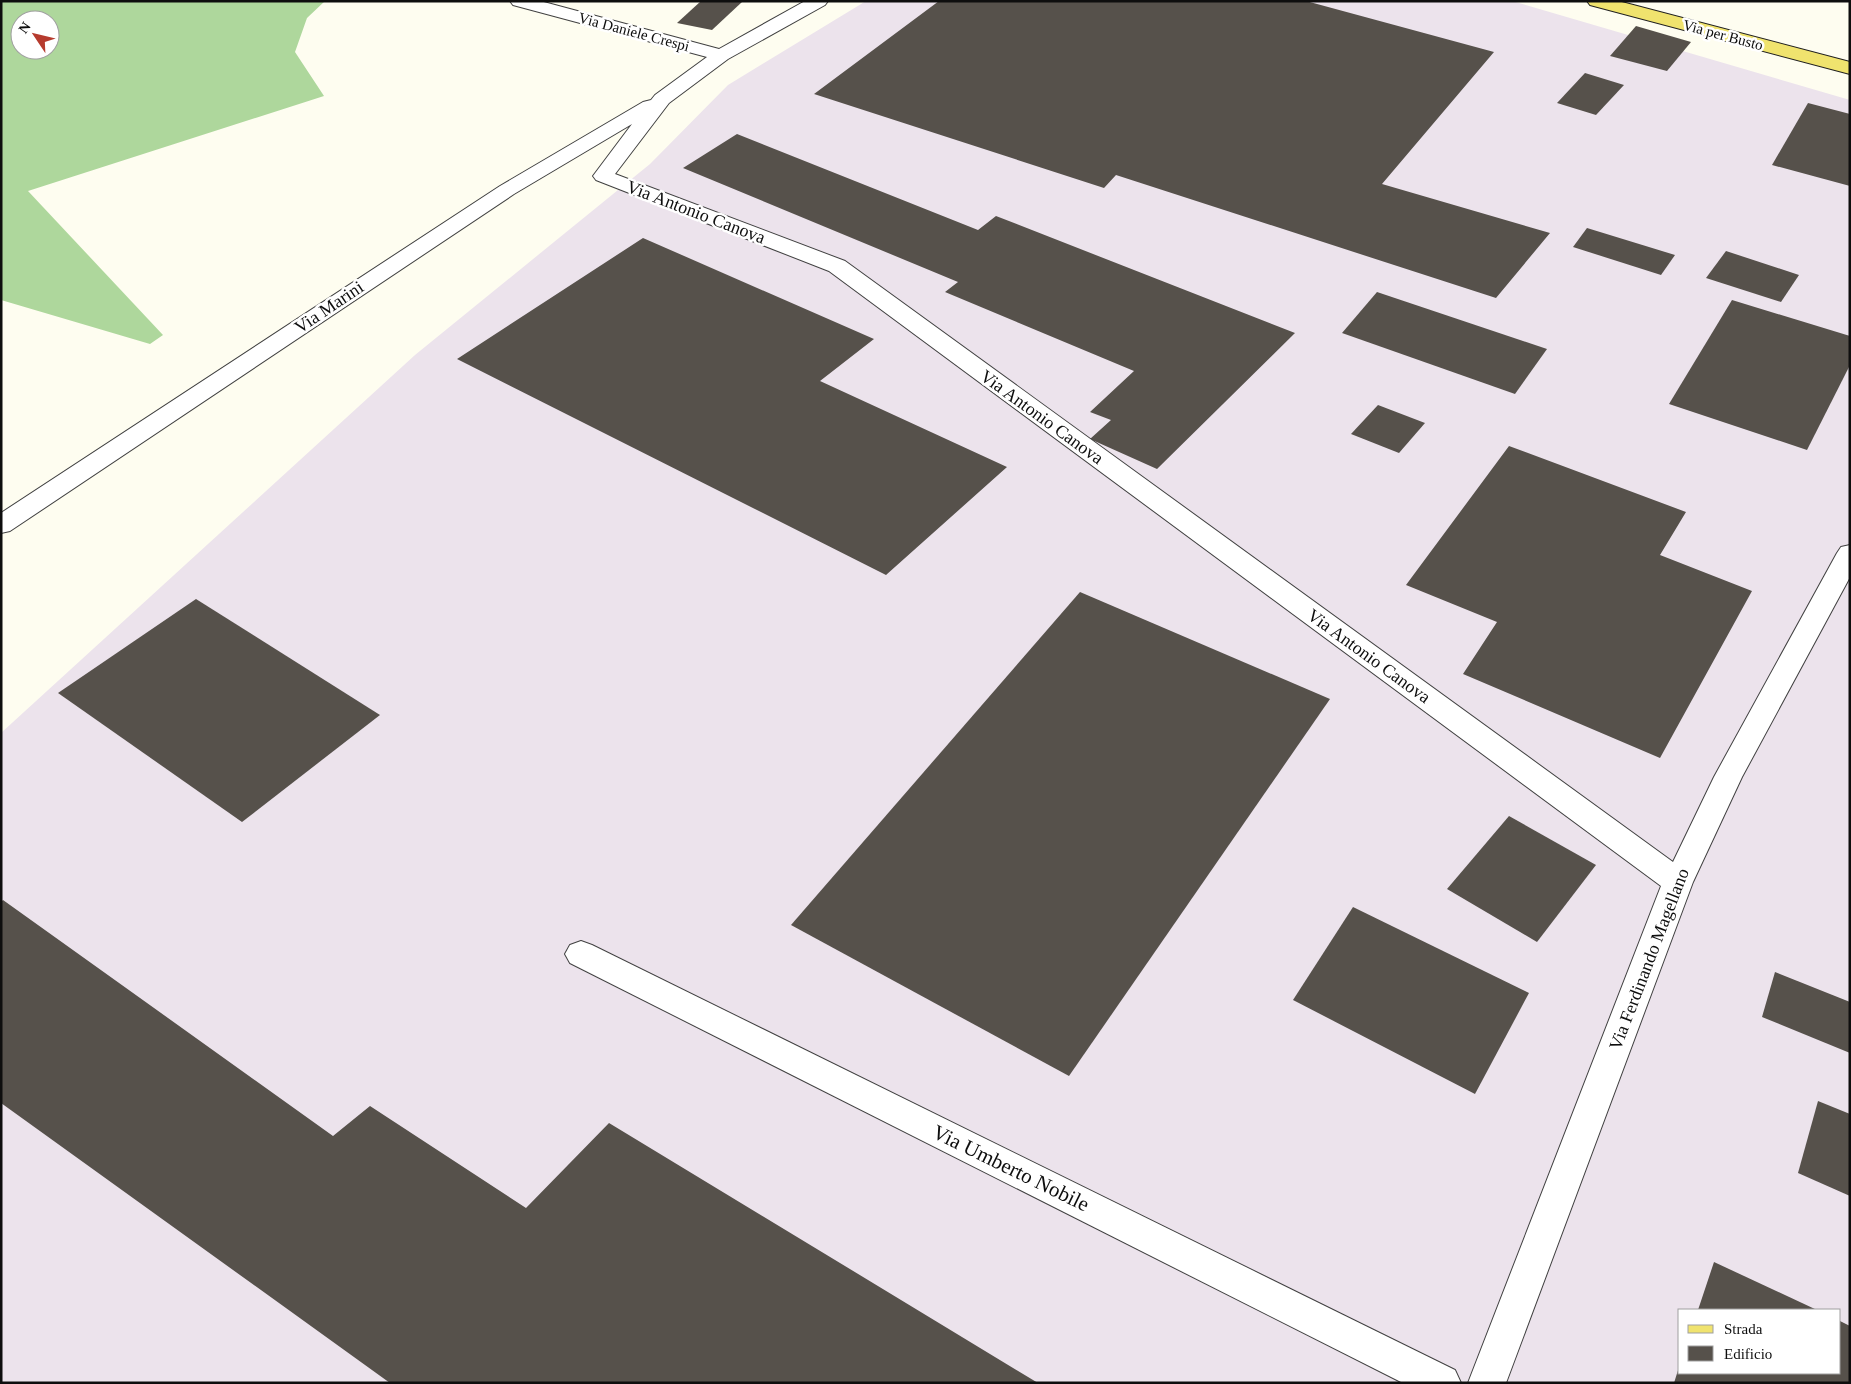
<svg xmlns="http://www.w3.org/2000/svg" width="1851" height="1384" viewBox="0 0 1851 1384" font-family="Georgia,serif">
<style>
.industrial{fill:#ece3ec;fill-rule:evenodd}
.forest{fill:#aed79c;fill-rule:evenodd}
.building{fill:#56514b}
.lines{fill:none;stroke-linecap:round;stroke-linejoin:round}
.minor-casing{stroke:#414141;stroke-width:2}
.major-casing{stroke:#1f1f1f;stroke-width:2}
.minor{fill:#fff;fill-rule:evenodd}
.major{fill:#f0e36e;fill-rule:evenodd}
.labels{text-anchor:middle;stroke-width:5;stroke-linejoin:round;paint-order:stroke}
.far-street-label{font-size:15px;fill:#0e0e0e;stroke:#fff}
.street-label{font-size:18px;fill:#0e0e0e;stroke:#fff}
.near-street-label{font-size:21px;fill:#0e0e0e;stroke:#fff}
</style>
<rect width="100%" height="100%" fill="#fefdf0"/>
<path class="industrial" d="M 866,1 L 1512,1 L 1850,100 L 1850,1383 L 1,1383 L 1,733 L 415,355 L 650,164 L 728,85 ZM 1680,1310 L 1840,1310 L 1840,1373 L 1680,1373 Z"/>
<path class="forest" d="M 1,1 L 325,1 L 307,18 L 295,52 L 324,96 L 28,191 L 163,335 L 150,344 L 1,300 ZM 20,20 L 50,20 L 50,50 L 20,50 Z"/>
<g class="building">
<polygon points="701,1 738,1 742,2 712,30 677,23"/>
<polygon points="939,1 1306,1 1494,52 1382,184 1550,233 1496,298 1116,175 1104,188 814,94"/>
<polygon points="1636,26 1691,42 1667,71 1610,56"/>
<polygon points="1585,73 1624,85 1596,115 1557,103"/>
<polygon points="1808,103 1850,114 1850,186 1772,165"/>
<polygon points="737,134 978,230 996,216 1295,333 1157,469 1090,439 1111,420 1090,412 1134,371 945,292 958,282 683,168"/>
<polygon points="1587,228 1675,255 1661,275 1573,247"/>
<polygon points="643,238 874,339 820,381 1007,467 886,575 457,359"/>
<polygon points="1726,251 1799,275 1781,302 1706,278"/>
<polygon points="1377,292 1547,349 1515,394 1342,333"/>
<polygon points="1732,300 1850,336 1850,365 1807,450 1669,404"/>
<polygon points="1378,405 1425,423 1399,453 1351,434"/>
<polygon points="1509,446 1686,512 1660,555 1752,591 1660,758 1463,674 1497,622 1406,585"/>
<polygon points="1080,592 1330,699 1069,1076 791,925"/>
<polygon points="196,599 380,715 242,822 58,693"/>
<polygon points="1509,816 1596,865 1537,942 1447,889"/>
<polygon points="3,900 333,1136 370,1106 526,1208 609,1123 1038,1383 390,1383 1,1103 1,902"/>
<polygon points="1353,907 1529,993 1475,1094 1293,1000"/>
<polygon points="1775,972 1850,1002 1850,1053 1762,1017"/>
<polygon points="1818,1101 1850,1114 1850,1196 1798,1173"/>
<polygon points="1714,1262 1817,1310 1698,1310"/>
<polygon points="1840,1321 1850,1326 1850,1383 1674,1383 1679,1367 1680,1373 1840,1373"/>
</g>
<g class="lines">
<defs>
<g id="minor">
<polygon points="510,1 540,1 719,49 805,1 828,1 825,5 728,59 669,103 615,174 845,261 1673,862 1714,777 1837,553 1841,547 1850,545 1850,577 1742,777 1693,882 1506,1383 1468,1383 1661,886 829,271 596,180 593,176 632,124 514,194 10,531 1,533 1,513 500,186 643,102 651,100 655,95 707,57 513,5"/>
<polygon points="581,941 592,945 1455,1370 1461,1383 1403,1383 570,963 565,954 570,945"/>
</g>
<polygon id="major" points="1587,1 1618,1 1850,62 1850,74 1590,5"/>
</defs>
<use href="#minor" class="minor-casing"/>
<use href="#major" class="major-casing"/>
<use href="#minor" class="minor"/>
<use href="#major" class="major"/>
</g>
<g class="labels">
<g class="far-street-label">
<text transform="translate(634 32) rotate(15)" y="5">Via Daniele Crespi</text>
<text transform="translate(1723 35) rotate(15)" y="5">Via per Busto</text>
</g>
<g class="street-label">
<text transform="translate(696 212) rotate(21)" y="6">Via Antonio Canova</text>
<text transform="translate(329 307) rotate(-34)" y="6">Via Marini</text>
<text transform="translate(1042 417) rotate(36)" y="6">Via Antonio Canova</text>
<text transform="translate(1369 656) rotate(36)" y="6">Via Antonio Canova</text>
<text transform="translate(1649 959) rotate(-69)" y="6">Via Ferdinando Magellano</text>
</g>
<g class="near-street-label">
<text transform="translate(1011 1168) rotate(26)" y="7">Via Umberto Nobile</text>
</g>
</g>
<rect width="1851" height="1384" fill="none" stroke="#0e0e0e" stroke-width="5"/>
<rect x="1678" y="1309" width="162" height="65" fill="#ffffff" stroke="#9f9f9f"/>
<rect x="1688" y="1325" width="25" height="8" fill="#f0e36e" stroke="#9f9f9f"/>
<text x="1724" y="1334" font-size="15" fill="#0e0e0e">Strada</text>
<rect x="1688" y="1346" width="25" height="15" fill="#56514b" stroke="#9f9f9f"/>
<text x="1724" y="1359" font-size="15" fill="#0e0e0e">Edificio</text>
<g transform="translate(35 35) rotate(305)"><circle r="24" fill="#ffffff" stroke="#9f9f9f"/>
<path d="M0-4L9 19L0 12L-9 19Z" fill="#b63b2e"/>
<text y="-8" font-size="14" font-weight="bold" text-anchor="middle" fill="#0e0e0e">N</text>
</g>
</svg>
